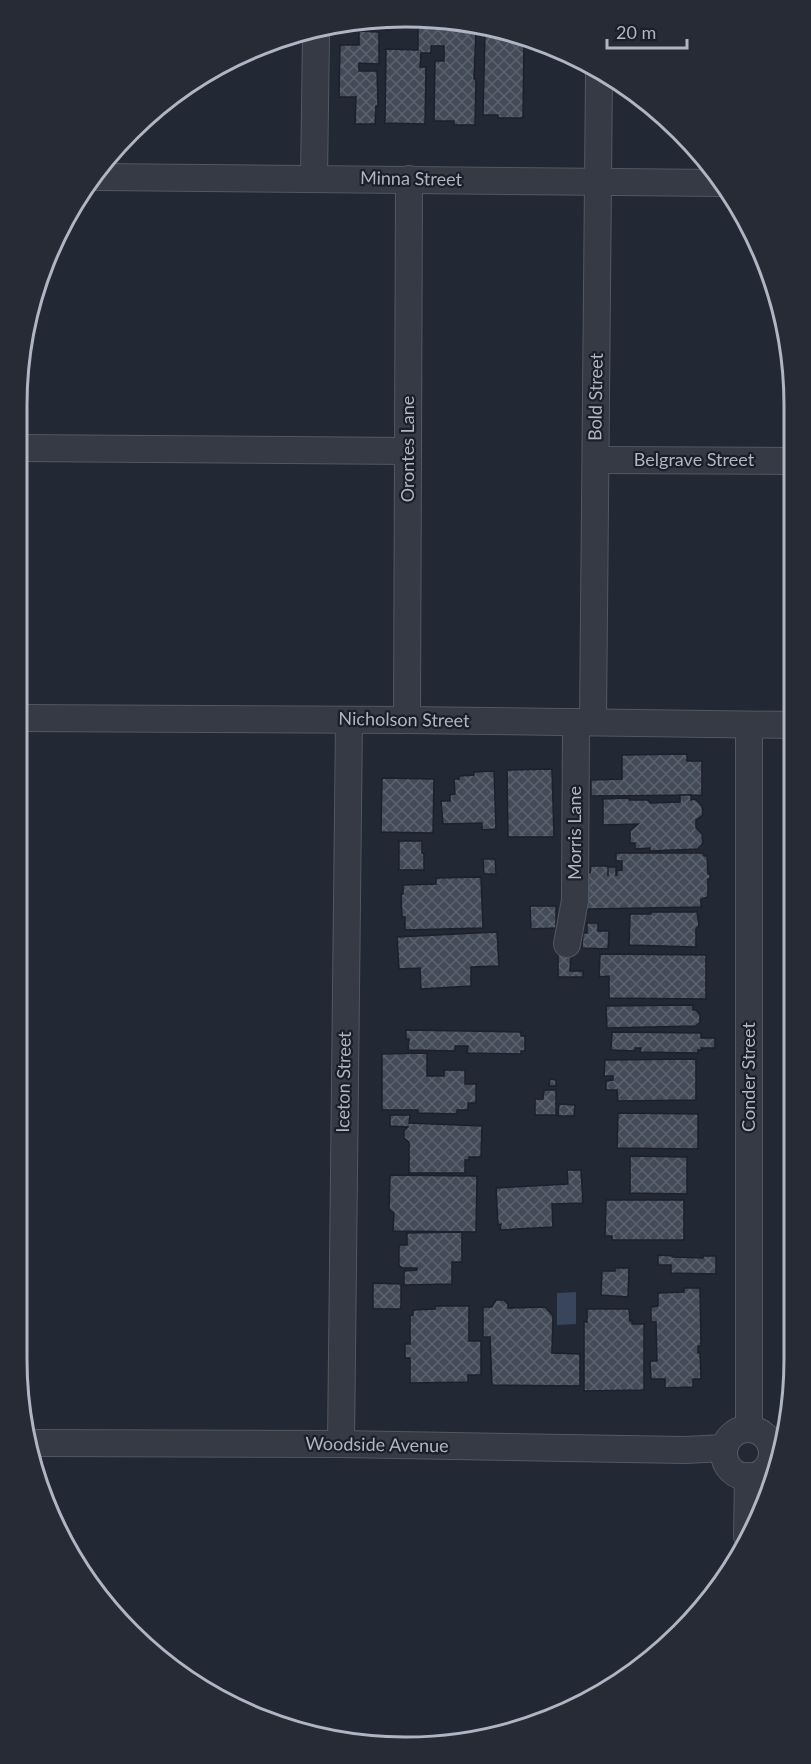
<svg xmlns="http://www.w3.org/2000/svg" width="811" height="1764" viewBox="0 0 811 1764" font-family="Lato,sans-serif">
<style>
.water{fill:#39455c}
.building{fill:url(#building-cross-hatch);stroke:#1c212b;stroke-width:1.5}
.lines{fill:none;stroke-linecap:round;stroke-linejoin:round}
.minor-casing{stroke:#525863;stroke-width:28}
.minor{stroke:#353a45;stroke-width:26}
.labels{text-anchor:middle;stroke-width:4.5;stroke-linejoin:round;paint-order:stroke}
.street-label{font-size:18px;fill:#afb5c2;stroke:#1a1f29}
.rim{fill:none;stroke:#afb5c2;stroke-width:3}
</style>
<defs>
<pattern id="building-cross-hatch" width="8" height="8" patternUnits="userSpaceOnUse" patternTransform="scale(1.5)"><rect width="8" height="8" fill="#434b58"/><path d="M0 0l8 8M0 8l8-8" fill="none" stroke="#5c636e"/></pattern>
</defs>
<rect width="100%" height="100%" fill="#222834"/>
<polygon class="water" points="576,1292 576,1324 557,1325 557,1293"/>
<g class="building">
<polygon points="392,19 392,30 381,30 381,21"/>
<polygon points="425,20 452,26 452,28 476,31 474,79 476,79 475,125 454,125 454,121 434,121 435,61 444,61 444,46 431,46 431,53 421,53 420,67 426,67 425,124 385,123 386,49 418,50 418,27 430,27 430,22 425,22"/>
<polygon points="359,31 379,32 379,64 359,63 359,71 377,71 378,106 376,106 375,124 355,124 356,97 339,97 340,45 359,45"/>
<polygon points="485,32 524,40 523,118 498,118 498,115 483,115"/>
<polygon points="687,754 687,761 702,761 702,795 591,796 591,780 622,779 622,755"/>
<polygon points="552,769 554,837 508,837 507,770"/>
<polygon points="494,771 496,829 482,830 482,823 443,824 441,801 450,801 450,795 455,794 454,779 459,779 459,776 474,775 474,772"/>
<polygon points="382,778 434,779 433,833 381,832"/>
<polygon points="680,795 691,795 691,800 695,799 702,806 703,815 696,820 696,828 702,834 703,843 698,849 650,851 650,848 635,849 635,843 630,843 630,831 638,824 603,825 603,799 629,798 629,800 648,800 650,803 680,802"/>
<polygon points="399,841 422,841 422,853 424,854 424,870 399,870"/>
<polygon points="616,853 703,853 704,856 707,856 708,874 710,873 710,879 708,879 708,897 701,899 701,907 588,909 588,911 584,911 584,873 590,873 591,866 608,866 608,876 608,867 616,867 616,875 617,875 617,871 622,870 622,861 616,861"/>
<polygon points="483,859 495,859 496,874 484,874"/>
<polygon points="481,877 483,928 405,930 405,917 402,917 401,894 403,894 403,885 436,884 436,878"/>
<polygon points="530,906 556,906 556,928 531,929"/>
<polygon points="651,912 697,912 699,925 696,929 696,947 629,945 630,914 651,914"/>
<polygon points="587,923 598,923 598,931 609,931 608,949 582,948 583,933 587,933"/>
<polygon points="497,932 499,966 471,967 471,986 421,989 420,968 399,969 397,937"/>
<polygon points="558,952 571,954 570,971 583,971 583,977 558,977"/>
<polygon points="600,954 706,955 706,999 609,998 609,976 599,977"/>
<polygon points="693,1005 693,1010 696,1010 700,1015 700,1022 696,1026 607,1028 606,1006"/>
<polygon points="406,1030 521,1032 521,1036 525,1036 525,1051 521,1051 521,1054 467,1053 468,1046 455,1046 455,1051 408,1050 409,1039 406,1039"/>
<polygon points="612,1032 701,1033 701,1038 715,1038 715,1048 701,1048 702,1050 698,1050 698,1053 640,1052 641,1048 635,1048 635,1051 611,1050"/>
<polygon points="427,1053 427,1076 444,1076 444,1070 465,1070 465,1084 476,1084 476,1103 468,1103 468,1110 457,1110 457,1114 418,1113 418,1110 382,1110 382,1054"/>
<polygon points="696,1059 696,1100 618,1101 617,1090 606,1090 606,1081 613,1080 613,1076 604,1076 605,1060"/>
<polygon points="550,1079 556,1080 556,1086 549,1086"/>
<polygon points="544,1090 556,1090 556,1115 535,1115 535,1099 543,1099"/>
<polygon points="559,1104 575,1105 574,1116 558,1116"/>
<polygon points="618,1113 698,1114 698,1149 617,1148"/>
<polygon points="390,1115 410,1115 409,1123 482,1126 481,1157 469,1157 469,1160 465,1160 465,1173 409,1173 409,1142 404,1138 404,1131 408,1127 390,1126"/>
<polygon points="630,1156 687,1157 687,1194 630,1193"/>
<polygon points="567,1170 581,1170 583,1203 552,1204 553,1227 500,1230 501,1224 498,1225 496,1188 568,1184"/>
<polygon points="390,1175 477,1176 476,1232 393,1231 394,1213 389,1209"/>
<polygon points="606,1200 684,1200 684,1240 612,1240 612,1236 605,1236"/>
<polygon points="462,1232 462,1262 452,1262 452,1284 404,1285 404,1271 417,1270 417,1268 403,1268 399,1266 399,1245 407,1245 407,1233"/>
<polygon points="658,1255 673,1256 673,1257 703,1258 703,1256 716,1256 716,1274 671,1273 671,1265 658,1265"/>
<polygon points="615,1268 629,1268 628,1297 601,1295 602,1271 615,1271"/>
<polygon points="373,1283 401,1284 401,1309 373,1309"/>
<polygon points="684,1288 700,1288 701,1346 698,1346 698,1353 700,1352 701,1379 693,1379 693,1387 665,1388 665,1379 651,1379 650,1361 657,1361 656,1322 651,1322 651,1307 658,1306 658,1293 684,1292"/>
<polygon points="496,1300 504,1300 508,1304 508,1308 545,1307 553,1316 552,1353 580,1354 580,1386 492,1385 490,1337 483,1337 483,1307 492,1307"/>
<polygon points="435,1306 469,1306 469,1341 481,1341 481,1375 468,1375 468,1382 410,1383 410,1358 405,1358 405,1344 410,1344 410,1316 413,1315 413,1310 435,1309"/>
<polygon points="587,1309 629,1309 630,1321 632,1320 632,1324 644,1324 644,1390 584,1391 584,1322 587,1322"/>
</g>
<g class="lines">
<defs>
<g id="minor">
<polyline points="99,177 722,183"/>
<polyline points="314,178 316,34"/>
<polyline points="17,448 408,451"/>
<polyline points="596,460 791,461"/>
<polyline points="17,718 407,720 792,725"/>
<polyline points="407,720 409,179"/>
<polyline points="593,722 599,72"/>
<polyline points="567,944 575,900 576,722"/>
<polyline points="749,1429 749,725"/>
<circle cx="748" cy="1453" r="24"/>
<polyline points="31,1443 341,1444 685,1450 724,1448"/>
<polyline points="341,1444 349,720"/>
<polyline points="747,1536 748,1476"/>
</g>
</defs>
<use href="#minor" class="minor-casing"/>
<use href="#minor" class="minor"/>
</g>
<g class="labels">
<g class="street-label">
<text transform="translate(411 179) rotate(1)" y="6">Minna Street</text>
<text transform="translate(596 397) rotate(-89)" y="6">Bold Street</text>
<text transform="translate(408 449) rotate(-90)" y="6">Orontes Lane</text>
<text x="694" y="466">Belgrave Street</text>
<text transform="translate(404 720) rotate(1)" y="6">Nicholson Street</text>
<text transform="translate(575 833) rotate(-90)" y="6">Morris Lane</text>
<text transform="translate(749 1077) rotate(-90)" y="6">Conder Street</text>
<text transform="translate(344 1082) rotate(-89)" y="6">Iceton Street</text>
<text transform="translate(377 1445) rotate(1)" y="6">Woodside Avenue</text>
</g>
</g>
<path d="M0 0H811V1764H0ZM405 27H406A378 378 0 0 1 784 405V1359A378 378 0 0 1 406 1737H405A378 378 0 0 1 27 1359V405A378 378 0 0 1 405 27Z" fill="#262b35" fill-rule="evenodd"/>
<path class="rim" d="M405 27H406A378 378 0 0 1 784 405V1359A378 378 0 0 1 406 1737H405A378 378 0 0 1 27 1359V405A378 378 0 0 1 405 27Z"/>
<path d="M607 39v9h80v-9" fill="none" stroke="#afb5c2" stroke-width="3"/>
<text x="616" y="39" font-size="18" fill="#afb5c2" stroke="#1a1f29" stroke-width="4.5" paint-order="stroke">20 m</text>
</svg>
